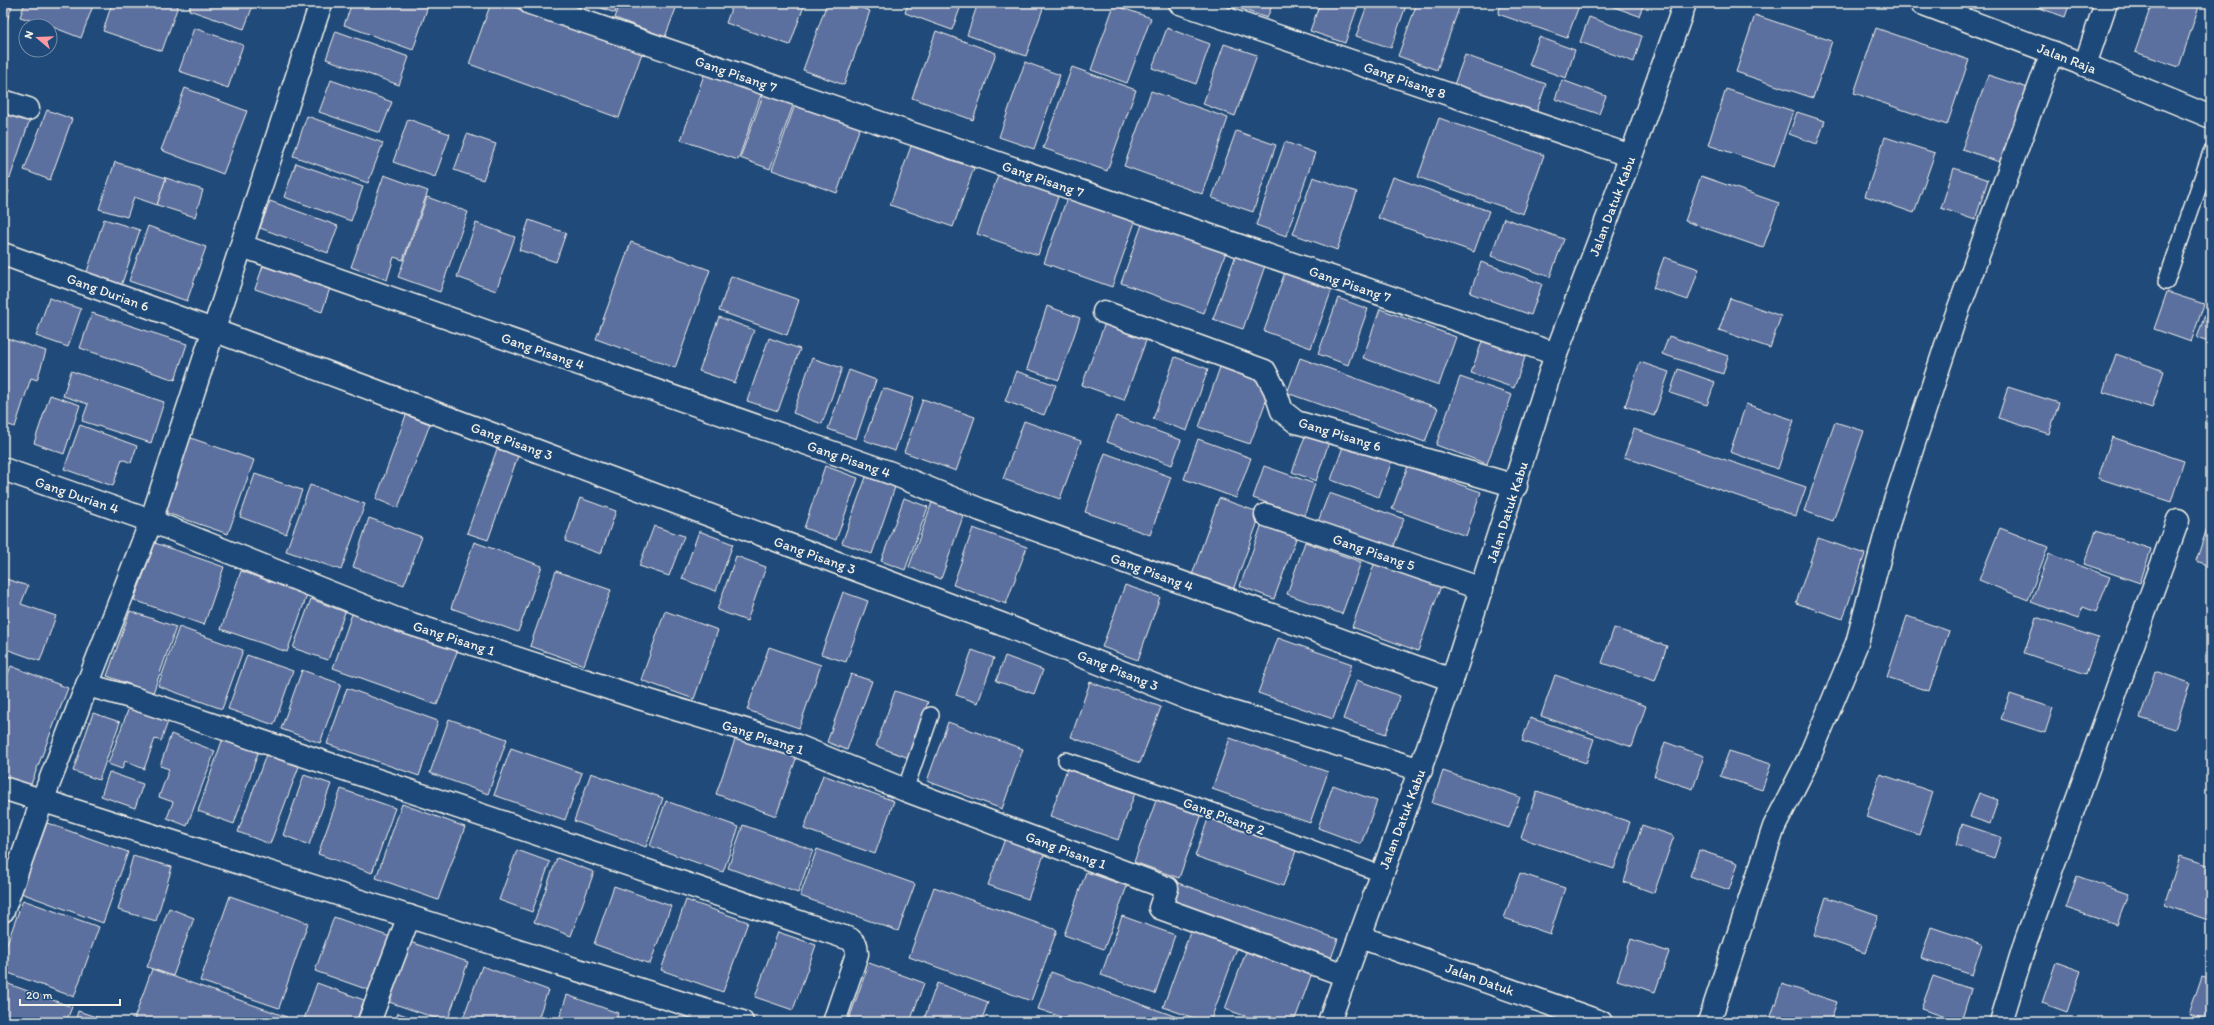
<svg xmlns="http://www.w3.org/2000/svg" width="2214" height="1025" viewBox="0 0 2214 1025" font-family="Itim,sans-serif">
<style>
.building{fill:#5c70a0;stroke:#f4f1e8}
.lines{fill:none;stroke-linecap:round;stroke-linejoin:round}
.service-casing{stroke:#f4f1e8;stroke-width:18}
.minor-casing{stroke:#f4f1e8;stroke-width:25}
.tertiary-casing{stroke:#f4f1e8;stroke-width:25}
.service{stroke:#1f4a7a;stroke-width:15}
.minor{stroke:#1f4a7a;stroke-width:22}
.tertiary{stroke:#1f4a7a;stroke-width:22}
.labels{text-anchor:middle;stroke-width:4;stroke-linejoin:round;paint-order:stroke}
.street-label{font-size:14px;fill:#f4f1e8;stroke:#1f4a7a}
</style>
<rect width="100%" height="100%" fill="#1f4a7a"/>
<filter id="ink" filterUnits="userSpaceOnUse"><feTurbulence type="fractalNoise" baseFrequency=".025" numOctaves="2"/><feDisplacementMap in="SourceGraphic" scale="8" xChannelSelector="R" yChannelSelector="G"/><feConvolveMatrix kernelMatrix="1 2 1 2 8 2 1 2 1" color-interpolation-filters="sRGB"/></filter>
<g filter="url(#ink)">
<g class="building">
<polygon points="3,3 13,3 3,32"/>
<polygon points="25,3 94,3 81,38 50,26 20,17"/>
<polygon points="112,3 179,3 162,51 103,31"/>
<polygon points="191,3 254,3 244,29 189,10"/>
<polygon points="352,3 429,3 413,50 344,25"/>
<polygon points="491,3 503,3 642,53 619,118 469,64"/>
<polygon points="588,3 618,3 615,13"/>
<polygon points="620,3 678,3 665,37 615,18"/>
<polygon points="733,3 805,3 790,45 726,23"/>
<polygon points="827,3 848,3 870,11 844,85 803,70"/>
<polygon points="908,3 962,3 952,30 905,13"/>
<polygon points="978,3 1045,3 1026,56 967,35"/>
<polygon points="1210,3 1237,3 1230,20"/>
<polygon points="1243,3 1273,3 1267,18 1241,9"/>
<polygon points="1320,3 1359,3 1345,43 1310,31"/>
<polygon points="1368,3 1407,3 1391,48 1356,36"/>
<polygon points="1417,3 1445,3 1459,8 1437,70 1398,56"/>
<polygon points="1502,3 1580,3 1567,38 1498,14"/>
<polygon points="1603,3 1644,3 1639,16"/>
<polygon points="2035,3 2070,3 2065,17 2034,6"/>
<polygon points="2152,3 2190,3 2199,6 2179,67 2135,52"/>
<polygon points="1114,5 1151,18 1127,83 1091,70"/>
<polygon points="1755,15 1832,41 1813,98 1736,72"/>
<polygon points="1589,17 1642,36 1634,62 1580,42"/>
<polygon points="194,28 243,45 228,88 179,71"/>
<polygon points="1167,28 1210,44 1196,84 1152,68"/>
<polygon points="1876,28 1969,60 1947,125 1854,93"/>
<polygon points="336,31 409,57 399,85 326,59"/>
<polygon points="936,31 996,53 973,120 912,98"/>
<polygon points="1539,37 1575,50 1566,78 1529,65"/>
<polygon points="1224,44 1257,55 1235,116 1203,104"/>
<polygon points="1465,55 1546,84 1534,119 1452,90"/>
<polygon points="1025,62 1060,75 1034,149 999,137"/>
<polygon points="1072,67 1136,90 1107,171 1043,148"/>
<polygon points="705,72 762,92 738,160 681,140"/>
<polygon points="1988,75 2031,89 2005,164 1962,149"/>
<polygon points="331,80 392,102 380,133 319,112"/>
<polygon points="1562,80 1606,96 1599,114 1555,99"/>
<polygon points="185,88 247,111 223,174 161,150"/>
<polygon points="1726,89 1793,111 1774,167 1708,145"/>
<polygon points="765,90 795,100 770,169 740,158"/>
<polygon points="1151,91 1228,118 1202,194 1124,166"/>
<polygon points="796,102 861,124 837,193 772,170"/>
<polygon points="3,109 30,119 10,178 3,175"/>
<polygon points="47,110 72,119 50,180 24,170"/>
<polygon points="1797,112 1825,121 1817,144 1789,134"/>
<polygon points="307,116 383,143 368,183 293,156"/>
<polygon points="1439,118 1544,155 1523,214 1418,177"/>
<polygon points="408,119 450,134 435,177 393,162"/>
<polygon points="1236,131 1276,145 1253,212 1212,198"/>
<polygon points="467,134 496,144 483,180 454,170"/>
<polygon points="1885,137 1935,153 1914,213 1865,196"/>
<polygon points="1285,142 1315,153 1286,236 1256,225"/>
<polygon points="911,146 974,168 953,227 890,205"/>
<polygon points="115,162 166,178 157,205 134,197 127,217 99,209"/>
<polygon points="296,163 363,187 351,221 284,197"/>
<polygon points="1954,168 1988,180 1975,220 1941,208"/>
<polygon points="1000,170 1060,191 1038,255 977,234"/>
<polygon points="384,175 428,191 403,260 394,257 387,280 351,267"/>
<polygon points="1701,176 1779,203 1763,248 1685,221"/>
<polygon points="1313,177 1357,192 1337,250 1293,234"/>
<polygon points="1393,177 1489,211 1474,252 1378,218"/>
<polygon points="166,178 203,190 195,217 157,205"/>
<polygon points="3,189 9,191 3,208"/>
<polygon points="1068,195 1136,219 1112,287 1044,263"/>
<polygon points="427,197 468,212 440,292 398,277"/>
<polygon points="270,201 338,226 328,253 260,228"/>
<polygon points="1504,218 1564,239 1550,277 1491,256"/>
<polygon points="104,219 140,230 121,286 86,275"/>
<polygon points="1144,219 1227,249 1204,313 1121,283"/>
<polygon points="529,220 566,233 556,262 519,250"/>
<polygon points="476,223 515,237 496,291 457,277"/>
<polygon points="148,226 206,247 187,301 129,281"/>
<polygon points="631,242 710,270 675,368 596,339"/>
<polygon points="1238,249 1267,260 1243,329 1213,319"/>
<polygon points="266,257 333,279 322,312 255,289"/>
<polygon points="1664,257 1699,269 1688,300 1653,288"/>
<polygon points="1481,262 1542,284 1531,315 1470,293"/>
<polygon points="1285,272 1332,289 1311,348 1264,331"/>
<polygon points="731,276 799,300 787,335 719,311"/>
<polygon points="2167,292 2204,304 2191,342 2154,329"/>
<polygon points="2211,297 2211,343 2197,338"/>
<polygon points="49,298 81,309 68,347 36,336"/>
<polygon points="1338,298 1368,309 1348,365 1318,354"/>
<polygon points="1730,298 1781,316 1770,348 1719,330"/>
<polygon points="1047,306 1080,318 1059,380 1027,369"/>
<polygon points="1380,309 1456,337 1439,385 1363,358"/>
<polygon points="92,313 187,344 175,380 80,348"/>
<polygon points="719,317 754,330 735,383 699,371"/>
<polygon points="1105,323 1147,338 1124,400 1082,385"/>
<polygon points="1485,333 1528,349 1514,388 1471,373"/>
<polygon points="1669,336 1728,356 1723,374 1662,354"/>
<polygon points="3,337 46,351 37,380 31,378 15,427 3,423"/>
<polygon points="769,338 800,349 778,411 747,401"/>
<polygon points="2116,354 2164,371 2152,408 2103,392"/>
<polygon points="1175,357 1208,369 1187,431 1153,419"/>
<polygon points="812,358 842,368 822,424 793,413"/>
<polygon points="1300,358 1438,408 1425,442 1287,393"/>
<polygon points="1640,362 1669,372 1654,416 1625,406"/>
<polygon points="1220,367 1272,385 1250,444 1199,427"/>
<polygon points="1678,369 1715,382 1707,405 1670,393"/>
<polygon points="849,370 876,380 856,439 828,429"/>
<polygon points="71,371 164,402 151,443 82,421 88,404 63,396"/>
<polygon points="1016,371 1056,385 1044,415 1005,401"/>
<polygon points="1460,377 1512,395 1487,464 1436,445"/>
<polygon points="2008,387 2059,403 2049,434 1998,418"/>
<polygon points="883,388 913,398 895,451 864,440"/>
<polygon points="50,395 80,405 64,454 34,443"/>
<polygon points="923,399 975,417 956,471 904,452"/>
<polygon points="1746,404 1794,420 1778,469 1730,452"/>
<polygon points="406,415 430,424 398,508 376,499"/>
<polygon points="1116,416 1181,440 1172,465 1107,442"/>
<polygon points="1024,421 1081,441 1060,499 1003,479"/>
<polygon points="1835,422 1864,431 1833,521 1804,511"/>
<polygon points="80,425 137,446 131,463 122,459 113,486 64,469"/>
<polygon points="1308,428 1331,436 1316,481 1292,472"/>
<polygon points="1634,429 1806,487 1796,516 1624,457"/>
<polygon points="188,437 254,460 228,534 161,511"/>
<polygon points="2112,437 2184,461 2171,502 2098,478"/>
<polygon points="1198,439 1251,458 1236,498 1184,479"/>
<polygon points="1345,441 1393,458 1379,497 1331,480"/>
<polygon points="497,449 518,456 488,540 467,533"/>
<polygon points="1105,453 1171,477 1150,535 1085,512"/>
<polygon points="825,466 858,478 836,540 804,528"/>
<polygon points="1264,466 1315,484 1304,516 1253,498"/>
<polygon points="1408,466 1481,492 1466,536 1392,509"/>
<polygon points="255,474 302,490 286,534 240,517"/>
<polygon points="866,477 895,487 872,554 842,543"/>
<polygon points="310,485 365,504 341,570 286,551"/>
<polygon points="1329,493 1404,519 1391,554 1316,527"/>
<polygon points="934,497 966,508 941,579 909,567"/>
<polygon points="580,498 616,511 601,554 565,541"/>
<polygon points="904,498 928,507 905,570 881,561"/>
<polygon points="1219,498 1261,513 1233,590 1192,575"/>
<polygon points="369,518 422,537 404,585 353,567"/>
<polygon points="1263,521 1298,533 1274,599 1240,586"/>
<polygon points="2208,525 2211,526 2211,566 2196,561"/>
<polygon points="654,526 684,536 669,576 639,566"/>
<polygon points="973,528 1027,547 1006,604 953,585"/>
<polygon points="2000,528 2048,547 2028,600 1979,580"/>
<polygon points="699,531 733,544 716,591 682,579"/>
<polygon points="2096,531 2151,549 2140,583 2084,564"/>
<polygon points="1818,538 1865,554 1843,619 1796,603"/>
<polygon points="474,542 542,566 518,632 451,608"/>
<polygon points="1305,542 1361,562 1342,614 1287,594"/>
<polygon points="155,543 224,567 204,625 134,600"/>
<polygon points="2049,554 2110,577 2096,612 2083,607 2078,619 2031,602"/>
<polygon points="736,556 766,567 747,621 717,610"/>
<polygon points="1377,556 1443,580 1418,651 1352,627"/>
<polygon points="241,571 307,595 287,652 221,629"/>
<polygon points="556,571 611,590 584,665 530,646"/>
<polygon points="3,578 28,586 21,604 56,616 40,661 3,648"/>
<polygon points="1125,585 1160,597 1138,660 1102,647"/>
<polygon points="843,592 868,601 846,662 821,654"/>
<polygon points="311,599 345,612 328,660 293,648"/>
<polygon points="130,611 176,627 153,693 107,676"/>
<polygon points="353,611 458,649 437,705 333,668"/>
<polygon points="665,611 718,630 694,699 641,680"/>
<polygon points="1907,616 1949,631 1929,691 1887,677"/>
<polygon points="2036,617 2098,638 2086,674 2024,653"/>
<polygon points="179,627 243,650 222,709 158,686"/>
<polygon points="1614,628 1667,646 1655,681 1602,663"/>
<polygon points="1278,638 1352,664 1333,719 1258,693"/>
<polygon points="769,647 821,665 799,728 747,710"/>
<polygon points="972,650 994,658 978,703 956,695"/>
<polygon points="247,655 293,671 274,725 228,709"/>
<polygon points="1005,656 1043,670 1034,694 996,681"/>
<polygon points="11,666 68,688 28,792 3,782 3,687"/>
<polygon points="302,670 341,684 320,743 281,729"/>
<polygon points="2155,671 2190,683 2175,729 2140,718"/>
<polygon points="851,674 872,681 847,750 827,742"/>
<polygon points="1555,675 1646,706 1632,747 1541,716"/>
<polygon points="1357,680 1400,696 1386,734 1343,719"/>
<polygon points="1090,682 1161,707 1140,763 1071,737"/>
<polygon points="347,688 438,721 419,776 327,744"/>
<polygon points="895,691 928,702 909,758 876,746"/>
<polygon points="2010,694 2053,708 2045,733 2001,719"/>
<polygon points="131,702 170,716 161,741 155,739 144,769 125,761 122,769 108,764"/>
<polygon points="93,713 120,722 99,780 73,771"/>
<polygon points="1530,718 1594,739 1586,763 1522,741"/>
<polygon points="449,719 507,739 488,794 430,773"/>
<polygon points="948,722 1023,749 1002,809 927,781"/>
<polygon points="171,734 215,751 187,826 167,818 173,802 159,797 169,769 160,766"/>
<polygon points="737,734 797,756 776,816 716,794"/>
<polygon points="224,735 260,747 234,824 198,811"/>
<polygon points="1230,738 1328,772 1310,823 1212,789"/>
<polygon points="1665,742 1704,756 1693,789 1654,776"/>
<polygon points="511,748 582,773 565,820 494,795"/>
<polygon points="268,749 301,761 270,844 238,832"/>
<polygon points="1729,751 1771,764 1762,790 1720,776"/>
<polygon points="1067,769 1135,793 1118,840 1050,816"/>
<polygon points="1443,771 1520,797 1509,828 1432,803"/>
<polygon points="109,772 143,784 135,808 101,796"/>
<polygon points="591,773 663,798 646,847 574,821"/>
<polygon points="1880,774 1933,792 1919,835 1866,817"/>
<polygon points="304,775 331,784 309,845 283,835"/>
<polygon points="823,775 894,801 875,854 804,829"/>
<polygon points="1333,785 1377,801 1361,844 1318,828"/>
<polygon points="341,789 395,808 372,873 318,854"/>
<polygon points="1537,791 1630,822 1614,869 1521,838"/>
<polygon points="1979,793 1998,800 1990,824 1970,817"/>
<polygon points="1158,795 1203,811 1179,878 1134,862"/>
<polygon points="666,801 739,827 723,872 650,846"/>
<polygon points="402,804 465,827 438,900 376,878"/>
<polygon points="1209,816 1297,848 1283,886 1195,856"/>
<polygon points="47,823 128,852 103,923 21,893"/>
<polygon points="1962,824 2001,837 1994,858 1956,845"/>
<polygon points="743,825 813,850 798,893 728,868"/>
<polygon points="1642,825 1674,836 1654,893 1624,882"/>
<polygon points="1006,836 1046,849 1028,899 988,885"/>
<polygon points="817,849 915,884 898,931 800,896"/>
<polygon points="517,850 550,862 532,912 499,900"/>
<polygon points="1699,850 1738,863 1729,890 1690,876"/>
<polygon points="133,856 172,867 156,921 118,910"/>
<polygon points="2180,856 2211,866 2211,921 2164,905"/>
<polygon points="557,858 594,872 571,936 534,922"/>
<polygon points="1086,872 1127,886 1104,949 1064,935"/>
<polygon points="1520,873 1565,888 1550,934 1504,918"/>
<polygon points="2077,876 2128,894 2117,925 2066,908"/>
<polygon points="1178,883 1338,939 1329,964 1169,908"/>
<polygon points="614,886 671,906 650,964 594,944"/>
<polygon points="934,887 1057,930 1031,1001 909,957"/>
<polygon points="230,896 308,923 279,1008 200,981"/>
<polygon points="1826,897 1878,915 1865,953 1814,935"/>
<polygon points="23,900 99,927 74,997 3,971 3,954"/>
<polygon points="686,900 748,922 723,992 661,970"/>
<polygon points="169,908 194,918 173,976 147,967"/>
<polygon points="1122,916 1175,935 1155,994 1101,975"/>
<polygon points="334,917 396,939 377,993 315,971"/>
<polygon points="1193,924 1240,940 1210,1022 1205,1022 1163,1007"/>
<polygon points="1931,927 1982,944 1972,975 1921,958"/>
<polygon points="778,932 816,945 793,1010 755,997"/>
<polygon points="1631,939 1669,952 1655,992 1617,980"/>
<polygon points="410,942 468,962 447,1022 389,1002"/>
<polygon points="1247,949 1312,973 1294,1022 1262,1022 1225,1009"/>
<polygon points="2056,962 2081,971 2067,1012 2042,1003"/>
<polygon points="869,963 924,983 910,1022 848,1022"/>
<polygon points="482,966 548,990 537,1022 462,1021"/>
<polygon points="152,969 287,1017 285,1022 142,1022 134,1019"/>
<polygon points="1051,972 1191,1022 1076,1022 1038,1009"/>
<polygon points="1933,976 1971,989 1961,1022 1921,1009"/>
<polygon points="2202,976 2211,979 2211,1021 2189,1014"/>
<polygon points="3,982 72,1007 66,1022 3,1022"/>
<polygon points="317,983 364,1000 356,1022 303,1022"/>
<polygon points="937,983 988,1002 981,1022 923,1022"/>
<polygon points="1782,984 1837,1002 1830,1022 1769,1022"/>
<polygon points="567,995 618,1013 615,1022 558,1022"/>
<polygon points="78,1011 105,1020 104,1022 75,1022"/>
<polygon points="398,1013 425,1022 395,1022"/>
</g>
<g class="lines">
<defs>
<g id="service">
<polyline points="2166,282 2211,152"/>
<polyline points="1066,760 1213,811 1381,874"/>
<polyline points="905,790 931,715"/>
</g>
<g id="minor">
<polyline points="530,3 1556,354"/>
<polyline points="1180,3 1631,156"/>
<polyline points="1921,3 2085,65 2211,117"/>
<polyline points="2085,65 2106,3"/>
<polyline points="3,101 28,109"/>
<polyline points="242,246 891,473 981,510 1452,680"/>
<polyline points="3,254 213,330 1004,625 1189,699 1421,770"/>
<polyline points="1104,312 1265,371 1275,390 1282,411 1296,422 1516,486"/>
<polyline points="3,469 151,521 399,620 636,697 795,745 905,790 1167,888 1160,908 1345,975"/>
<polyline points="1266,515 1482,589"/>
<polyline points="87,685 130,697 850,939 856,945 857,954 834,1022"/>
<polyline points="3,788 742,1022"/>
<polyline points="3,911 42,801 151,521 321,3"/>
<polyline points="1360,937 1601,1022"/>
<polyline points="369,1022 409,916"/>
<polyline points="1709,1022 1774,827 1808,760 1857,643 1892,510 1952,327 2052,52"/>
<polyline points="2001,1022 2026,940 2178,520"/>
</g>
<polyline id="tertiary" points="1329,1022 1452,680 1556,354 1631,156 1685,3"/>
</defs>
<use href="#service" class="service-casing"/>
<use href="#minor" class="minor-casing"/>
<use href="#tertiary" class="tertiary-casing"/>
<use href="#service" class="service"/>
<use href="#minor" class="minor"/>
<use href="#tertiary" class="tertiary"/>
</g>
</g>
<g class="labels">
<g class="street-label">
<text transform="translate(2067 58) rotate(21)" y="5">Jalan Raja</text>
<text transform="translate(736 74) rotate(19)" y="5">Gang Pisang 7</text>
<text transform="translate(1405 80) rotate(19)" y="5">Gang Pisang 8</text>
<text transform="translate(1043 179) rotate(19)" y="5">Gang Pisang 7</text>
<text transform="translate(1612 206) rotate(-69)" y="5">Jalan Datuk Kabu</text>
<text transform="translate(1350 284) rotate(19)" y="5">Gang Pisang 7</text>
<text transform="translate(108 292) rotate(20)" y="5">Gang Durian 6</text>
<text transform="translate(543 351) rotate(19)" y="5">Gang Pisang 4</text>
<text transform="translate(1340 434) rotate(17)" y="5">Gang Pisang 6</text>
<text transform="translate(512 441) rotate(20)" y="5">Gang Pisang 3</text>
<text transform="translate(849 459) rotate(19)" y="5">Gang Pisang 4</text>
<text transform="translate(77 495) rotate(19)" y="5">Gang Durian 4</text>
<text transform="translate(1507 512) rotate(-72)" y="5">Jalan Datuk Kabu</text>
<text transform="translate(1374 552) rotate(19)" y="5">Gang Pisang 5</text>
<text transform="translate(815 555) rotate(20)" y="5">Gang Pisang 3</text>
<text transform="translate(1152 572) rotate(20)" y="5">Gang Pisang 4</text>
<text transform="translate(454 638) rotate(18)" y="5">Gang Pisang 1</text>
<text transform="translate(1118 670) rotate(22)" y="5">Gang Pisang 3</text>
<text transform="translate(763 737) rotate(18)" y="5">Gang Pisang 1</text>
<text transform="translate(1224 816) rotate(20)" y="5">Gang Pisang 2</text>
<text transform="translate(1402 819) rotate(-69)" y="5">Jalan Datuk Kabu</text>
<text transform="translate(1066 850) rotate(20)" y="5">Gang Pisang 1</text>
<text transform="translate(1480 979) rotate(20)" y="5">Jalan Datuk</text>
</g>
</g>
<rect width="2214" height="1025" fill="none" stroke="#1f4a7a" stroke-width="16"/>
<rect x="8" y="8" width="2198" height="1009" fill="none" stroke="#f4f1e8" stroke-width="1.5" filter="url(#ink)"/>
<g transform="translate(38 38) rotate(289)"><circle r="19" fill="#1f4a7a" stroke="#748da6"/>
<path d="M0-3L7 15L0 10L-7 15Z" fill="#ff9aa2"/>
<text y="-6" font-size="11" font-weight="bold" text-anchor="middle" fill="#f4f1e8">N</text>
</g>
<path d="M20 999v6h100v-6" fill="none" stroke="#f4f1e8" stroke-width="2"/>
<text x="26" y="999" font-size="12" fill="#f4f1e8" stroke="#1f4a7a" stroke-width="3" paint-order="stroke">20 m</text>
</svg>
